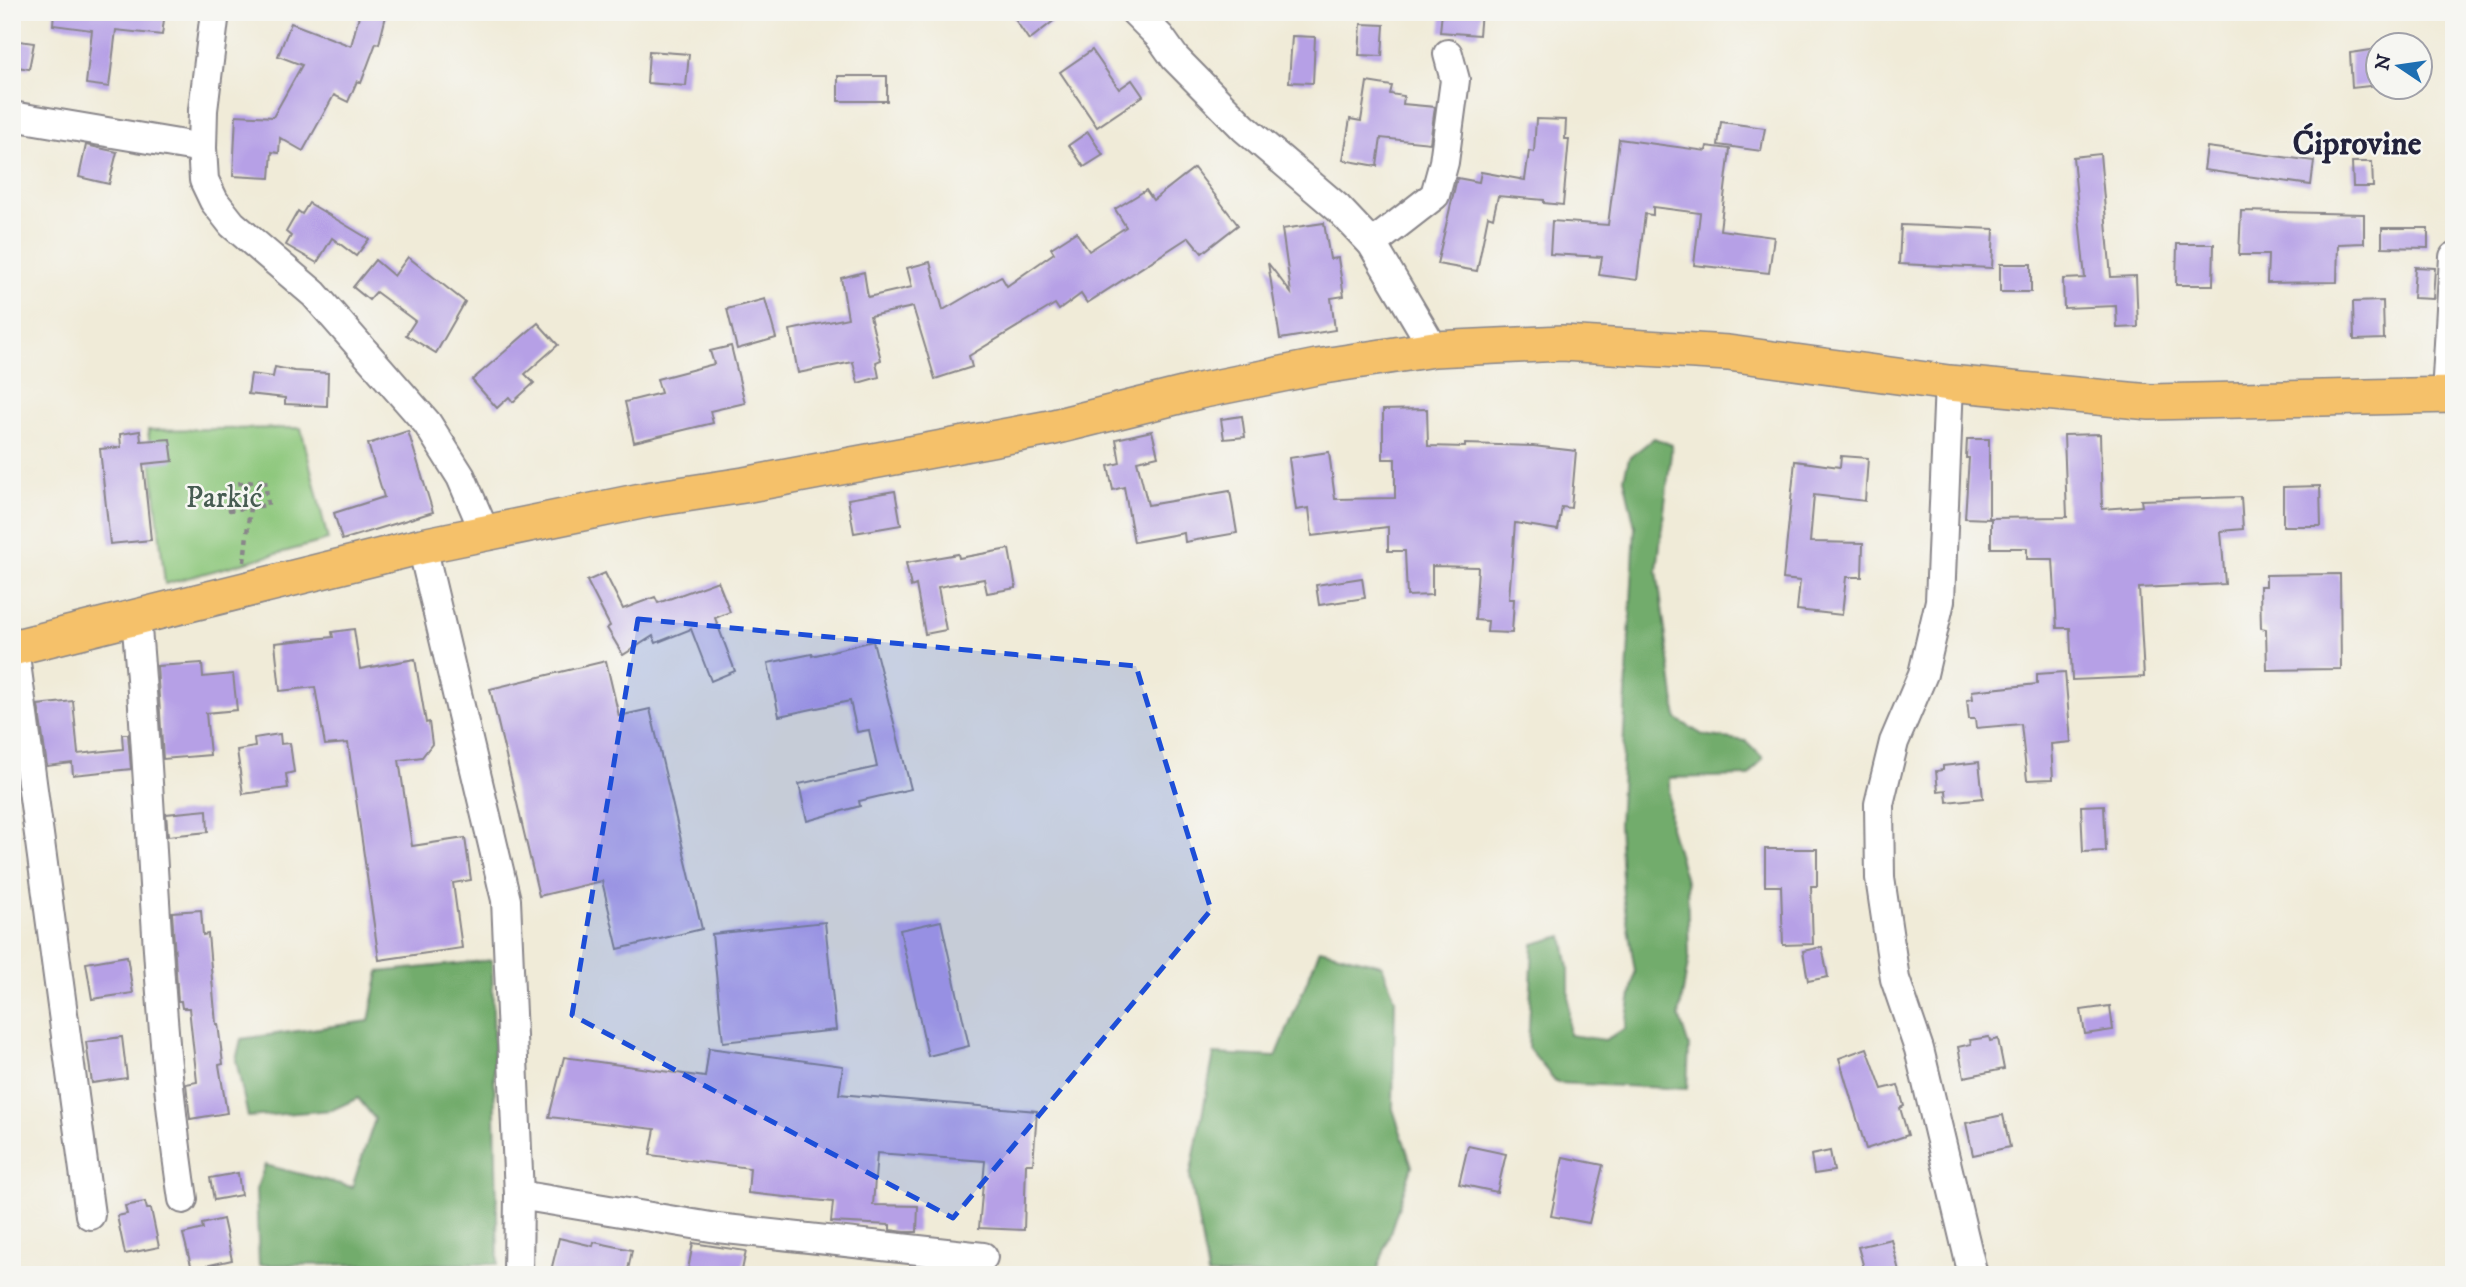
<svg xmlns="http://www.w3.org/2000/svg" width="2466" height="1287" viewBox="0 0 2466 1287" font-family="'IM FELL DW Pica',serif">
<style>
.green{fill:#8dc77c;stroke:#58745c;stroke-width:2}
.forest{fill:#72ac6c;stroke:#4a6754;stroke-width:2}
.building{fill:#b6a0e6}
.lines{fill:none;stroke-linecap:round;stroke-linejoin:round}
.minor-casing{stroke:#89868a;stroke-width:32}
.major-casing{stroke:#89868a;stroke-width:38}
.path{stroke:#89868a;stroke-width:4.5;stroke-dasharray:5 5;stroke-linecap:butt}
.minor{stroke:#fff;stroke-width:28}
.major{stroke:#f5c16b;stroke-width:35}
.marked{fill:#1d4ed8;fill-opacity:0.2;stroke:#1d4ed8;stroke-width:5;stroke-dasharray:14 9;stroke-linejoin:round}
.labels{text-anchor:middle;stroke-width:5;stroke-linejoin:round;paint-order:stroke}
.park-label{font-size:30px;fill:#475c52;stroke:#f6f6f2}
.quarter-label{font-size:33px;font-weight:bold;fill:#22223b;stroke:#f6f6f2}
</style>
<rect width="100%" height="100%" fill="#f6f6f2"/>
<filter id="ink" filterUnits="userSpaceOnUse"><feTurbulence type="fractalNoise" baseFrequency=".0143" numOctaves="2"/><feDisplacementMap in="SourceGraphic" scale="14" xChannelSelector="R" yChannelSelector="G"/><feConvolveMatrix kernelMatrix="1 2 1 2 8 2 1 2 1" color-interpolation-filters="sRGB"/></filter>
<filter id="wash" filterUnits="userSpaceOnUse"><feTurbulence type="fractalNoise" baseFrequency=".00686" numOctaves="4" result="noise"/><feDisplacementMap in="SourceGraphic" scale="28" xChannelSelector="R" yChannelSelector="G"/><feGaussianBlur stdDeviation="1.57" result="paint"/><feColorMatrix in="noise" values="0 0 0 0 0 0 0 0 0 0 0 0 0 0 0 0 0 1.4 0 .05"/><feComposite in="paint" operator="in"/></filter>
<g filter="url(#wash)">
<rect width="100%" height="100%" fill="#f0ebd8"/>
<polygon class="green" points="301,428 328,540 165,584 148,430"/>
<g class="forest">
<polygon points="1654,438 1672,445 1657,570 1677,719 1703,735 1746,741 1763,758 1749,776 1669,778 1670,827 1687,884 1689,957 1679,1016 1689,1047 1687,1089 1557,1083 1528,1048 1533,944 1563,936 1569,968 1569,1035 1605,1040 1625,1029 1635,972 1623,895 1619,825 1635,527 1624,478 1629,458"/>
<polygon points="1320,949 1382,965 1395,999 1393,1109 1412,1166 1376,1275 1208,1275 1190,1176 1214,1054 1276,1057"/>
<polygon points="492,960 498,1264 259,1265 256,1190 265,1165 352,1187 375,1119 358,1098 332,1110 248,1117 236,1060 241,1039 369,1021 379,972"/>
</g>
<g id="blocks">
<g class="building">
<polygon points="54,12 165,12 162,35 116,30 109,87 86,84 92,30 53,25"/>
<polygon points="360,12 387,12 379,44 376,43 361,83 357,81 348,102 334,95 303,151 280,138 279,153 272,152 270,178 233,176 236,115 273,117 302,65 278,56 291,23 351,46"/>
<polygon points="1010,12 1065,12 1029,40"/>
<polygon points="1442,12 1481,12 1479,35 1440,32"/>
<polygon points="1361,24 1384,25 1382,56 1359,55"/>
<polygon points="1292,36 1315,37 1313,83 1289,82"/>
<polygon points="12,40 34,43 29,69 12,66"/>
<polygon points="2378,49 2378,85 2352,88 2350,53"/>
<polygon points="1092,50 1119,89 1132,80 1143,96 1097,127 1060,72"/>
<polygon points="649,51 689,54 686,86 647,83"/>
<rect x="838" y="76" width="49" height="25"/>
<polygon points="1367,82 1392,86 1390,94 1404,96 1403,104 1435,107 1430,143 1381,138 1377,166 1343,160 1350,119 1361,121"/>
<polygon points="1536,119 1566,120 1565,139 1569,139 1563,205 1544,203 1544,200 1498,196 1493,218 1488,216 1477,271 1437,264 1457,178 1479,182 1481,172 1525,180 1529,151 1534,152"/>
<polygon points="1721,122 1765,128 1761,151 1718,145"/>
<polygon points="1088,132 1103,155 1084,167 1069,145"/>
<polygon points="1619,139 1706,151 1707,146 1730,149 1720,230 1774,237 1769,273 1694,265 1700,213 1653,207 1653,215 1645,214 1637,280 1599,275 1602,257 1550,254 1552,221 1608,225"/>
<polygon points="86,145 117,152 109,184 79,177"/>
<polygon points="2207,147 2314,161 2311,185 2204,170"/>
<polygon points="2100,154 2111,277 2136,276 2138,327 2117,328 2116,306 2064,308 2063,279 2085,278 2073,157"/>
<polygon points="2352,162 2372,162 2373,187 2353,187"/>
<polygon points="1194,168 1238,225 1202,253 1189,237 1087,303 1081,294 1059,310 1055,304 969,356 972,367 935,379 913,307 870,316 881,360 876,362 879,377 858,383 853,362 798,373 790,330 848,318 841,278 864,272 868,297 912,287 907,268 930,262 943,310 1001,276 1007,286 1054,253 1051,248 1076,232 1089,251 1126,227 1115,209 1146,190 1153,200"/>
<polygon points="309,203 369,239 356,256 332,238 317,263 286,245 291,236 286,232 298,211 302,214"/>
<polygon points="2241,211 2364,214 2364,243 2338,244 2337,282 2267,283 2268,255 2239,255"/>
<polygon points="1324,223 1330,259 1338,258 1344,296 1331,298 1335,330 1280,339 1268,263 1291,293 1282,229"/>
<polygon points="1901,225 1994,229 1992,268 1899,264"/>
<polygon points="2382,228 2428,228 2428,248 2382,247"/>
<polygon points="2177,244 2214,244 2213,285 2176,285"/>
<polygon points="408,257 465,302 436,353 406,335 415,321 376,292 369,300 353,287 375,260 394,276"/>
<rect x="2000" y="264" width="31" height="28"/>
<polygon points="2415,267 2435,268 2433,299 2413,298"/>
<polygon points="765,299 776,338 737,349 727,309"/>
<polygon points="2383,301 2384,339 2354,340 2353,302"/>
<polygon points="538,323 558,345 525,374 534,383 513,402 509,397 497,408 472,380"/>
<polygon points="731,346 745,403 710,411 713,423 634,442 625,402 661,393 657,379 714,364 710,351"/>
<polygon points="275,367 294,371 328,373 327,406 285,404 285,398 248,394 251,374 273,377"/>
<polygon points="1427,409 1428,446 1465,447 1465,444 1533,446 1576,451 1571,508 1562,507 1558,530 1515,523 1509,599 1514,599 1512,633 1487,632 1488,621 1475,620 1478,567 1432,566 1432,595 1407,596 1405,551 1388,551 1388,527 1312,536 1309,508 1296,510 1289,458 1329,452 1335,499 1395,498 1395,459 1383,459 1383,410"/>
<polygon points="1242,416 1245,437 1224,439 1221,419"/>
<polygon points="140,431 141,441 170,439 173,461 143,464 151,540 110,544 100,449 121,447 120,434"/>
<polygon points="408,431 433,512 342,540 334,513 384,497 368,444"/>
<polygon points="1152,431 1158,456 1137,461 1148,505 1230,491 1237,533 1185,542 1184,533 1134,542 1124,487 1113,490 1108,466 1120,463 1116,439"/>
<polygon points="2100,434 2102,509 2142,506 2141,500 2241,497 2243,529 2221,531 2225,584 2139,588 2144,677 2072,680 2070,628 2057,628 2053,559 2027,559 2027,548 1991,548 1991,518 2067,517 2064,435"/>
<polygon points="1967,439 1989,439 1989,519 1965,518 1969,458 1966,458"/>
<polygon points="1841,456 1868,458 1865,501 1814,495 1810,542 1863,543 1862,577 1846,577 1842,615 1797,610 1800,581 1783,579 1795,461 1840,467"/>
<polygon points="2320,486 2321,526 2283,526 2283,487"/>
<polygon points="895,491 901,525 854,533 848,499"/>
<polygon points="1009,549 1016,588 987,593 984,579 938,587 946,630 925,634 916,585 911,587 906,563 958,554 959,558"/>
<polygon points="605,573 623,609 655,597 658,603 718,581 730,612 715,618 735,671 711,681 691,629 656,643 653,636 623,655 607,628 610,626 587,581"/>
<polygon points="2340,574 2341,669 2267,670 2266,629 2261,628 2260,586 2266,586 2266,575"/>
<polygon points="1362,578 1365,598 1319,605 1316,585"/>
<polygon points="354,629 360,669 415,659 426,723 429,722 432,744 422,757 399,760 412,846 465,838 471,880 453,883 462,948 379,960 348,743 325,745 315,687 280,691 275,643 333,637 332,632"/>
<polygon points="873,641 911,789 859,801 860,806 807,821 799,784 877,767 869,730 857,732 850,701 779,716 768,663 812,654 812,656"/>
<polygon points="606,661 619,716 650,709 702,929 618,949 602,881 539,896 490,689"/>
<polygon points="202,663 203,677 233,674 237,710 206,713 210,755 163,759 157,666"/>
<polygon points="2065,672 2071,742 2051,744 2053,779 2027,780 2021,724 1976,728 1975,719 1969,719 1967,700 1973,699 1972,691 2037,684 2037,674"/>
<polygon points="73,701 78,754 123,749 122,734 128,734 131,769 73,775 72,763 47,766 38,705"/>
<polygon points="280,734 281,744 290,743 294,772 286,774 288,788 243,794 237,750 255,747 254,738"/>
<polygon points="1979,762 1983,798 1947,802 1946,790 1938,791 1936,771 1943,770 1943,766"/>
<polygon points="2104,805 2106,851 2083,852 2081,806"/>
<polygon points="207,810 208,832 168,836 166,814"/>
<polygon points="1765,849 1817,849 1817,886 1811,886 1813,944 1783,945 1781,886 1765,886"/>
<polygon points="201,910 203,935 208,934 216,1024 218,1024 223,1064 219,1065 227,1113 190,1119 186,1084 197,1082 189,1008 182,1008 181,1001 178,1001 172,912"/>
<polygon points="941,921 969,1046 928,1056 900,930"/>
<polygon points="825,922 836,1030 723,1042 712,934"/>
<polygon points="1822,947 1828,977 1808,981 1803,951"/>
<polygon points="127,956 133,993 92,999 86,963"/>
<polygon points="2110,1006 2113,1030 2085,1034 2081,1010"/>
<polygon points="122,1037 127,1078 92,1083 86,1042"/>
<polygon points="1989,1037 1990,1041 1998,1039 2004,1069 1964,1077 1958,1047 1971,1044 1970,1040"/>
<polygon points="709,1048 843,1066 839,1094 1037,1111 1033,1164 1026,1164 1024,1230 979,1228 985,1161 877,1153 873,1205 918,1206 917,1232 905,1232 890,1230 890,1225 831,1222 833,1202 748,1193 750,1168 650,1155 655,1129 549,1117 564,1057 705,1077"/>
<polygon points="1867,1048 1882,1089 1898,1085 1904,1106 1900,1108 1908,1135 1866,1149 1839,1058"/>
<polygon points="2003,1115 2010,1147 1973,1155 1966,1123"/>
<polygon points="1468,1146 1506,1154 1497,1192 1459,1184"/>
<polygon points="1830,1151 1834,1171 1814,1174 1811,1155"/>
<polygon points="1563,1157 1603,1165 1589,1223 1551,1216"/>
<polygon points="238,1173 241,1195 214,1200 210,1178"/>
<polygon points="145,1202 147,1209 151,1209 159,1247 125,1254 117,1216 127,1214 125,1206"/>
<polygon points="223,1219 232,1260 192,1269 183,1234 203,1229 202,1224"/>
<polygon points="559,1238 593,1246 594,1242 632,1250 627,1275 550,1275"/>
<polygon points="1891,1239 1900,1275 1866,1275 1858,1247"/>
<polygon points="693,1243 746,1251 741,1275 687,1275"/>
</g>
</g>
</g>
<g filter="url(#ink)">
<use href="#blocks" fill-opacity="0" stroke="#89868a" stroke-width="2"/>
<g class="lines">
<defs>
<g id="minor">
<polyline points="215,12 203,110 202,148 204,180 214,201 232,224 314,294 427,423 461,477 485,533"/>
<polyline points="1135,12 1160,37 1175,58 1244,128 1338,208 1372,244 1434,349"/>
<polyline points="12,116 202,148"/>
<polyline points="1372,244 1435,195 1444,162 1455,80 1448,54"/>
<polyline points="1949,383 1940,601 1923,674 1894,742 1879,804 1880,878 1895,979 1919,1049 1973,1275"/>
<polyline points="2446,395 2454,257"/>
<polyline points="422,546 506,900 519,1195 518,1275"/>
<path d="M 136,618 C 154,811 154,1006 183,1199"/>
<polyline points="14,648 90,1215"/>
<polyline points="519,1195 717,1228 983,1257"/>
</g>
<polyline id="major" points="12,648 422,546 646,500 744,485 1050,428 1199,391 1317,367 1434,349 1562,343 1728,353 1949,383 2150,402 2454,395"/>
</defs>
<use href="#minor" class="minor-casing"/>
<use href="#major" class="major-casing"/>
<g class="path">
<polygon points="265,480 268,505 230,510 227,485"/>
<polyline points="244,562 250,507"/>
</g>
<use href="#minor" class="minor"/>
<use href="#major" class="major"/>
</g>
</g>
<path class="marked" d="M 638,619 L 1136,666 L 1211,910 L 953,1218 L 572,1015 Z"/>
<g class="labels">
<g class="park-label">
<text x="224" y="507">Parkić</text>
</g>
<g class="quarter-label">
<text x="2357" y="154">Ćiprovine</text>
</g>
</g>
<rect width="2466" height="1287" fill="none" stroke="#f6f6f2" stroke-width="42"/>
<g transform="translate(2399 66) rotate(283)"><circle r="33" fill="#f6f6f2" stroke="#a1a1a9" stroke-width="2"/>
<path d="M0-5L12 26L0 18L-12 26Z" fill="#1f6fb2"/>
<text y="-10" font-size="19" font-weight="bold" text-anchor="middle" fill="#22223b">N</text>
</g>
</svg>
